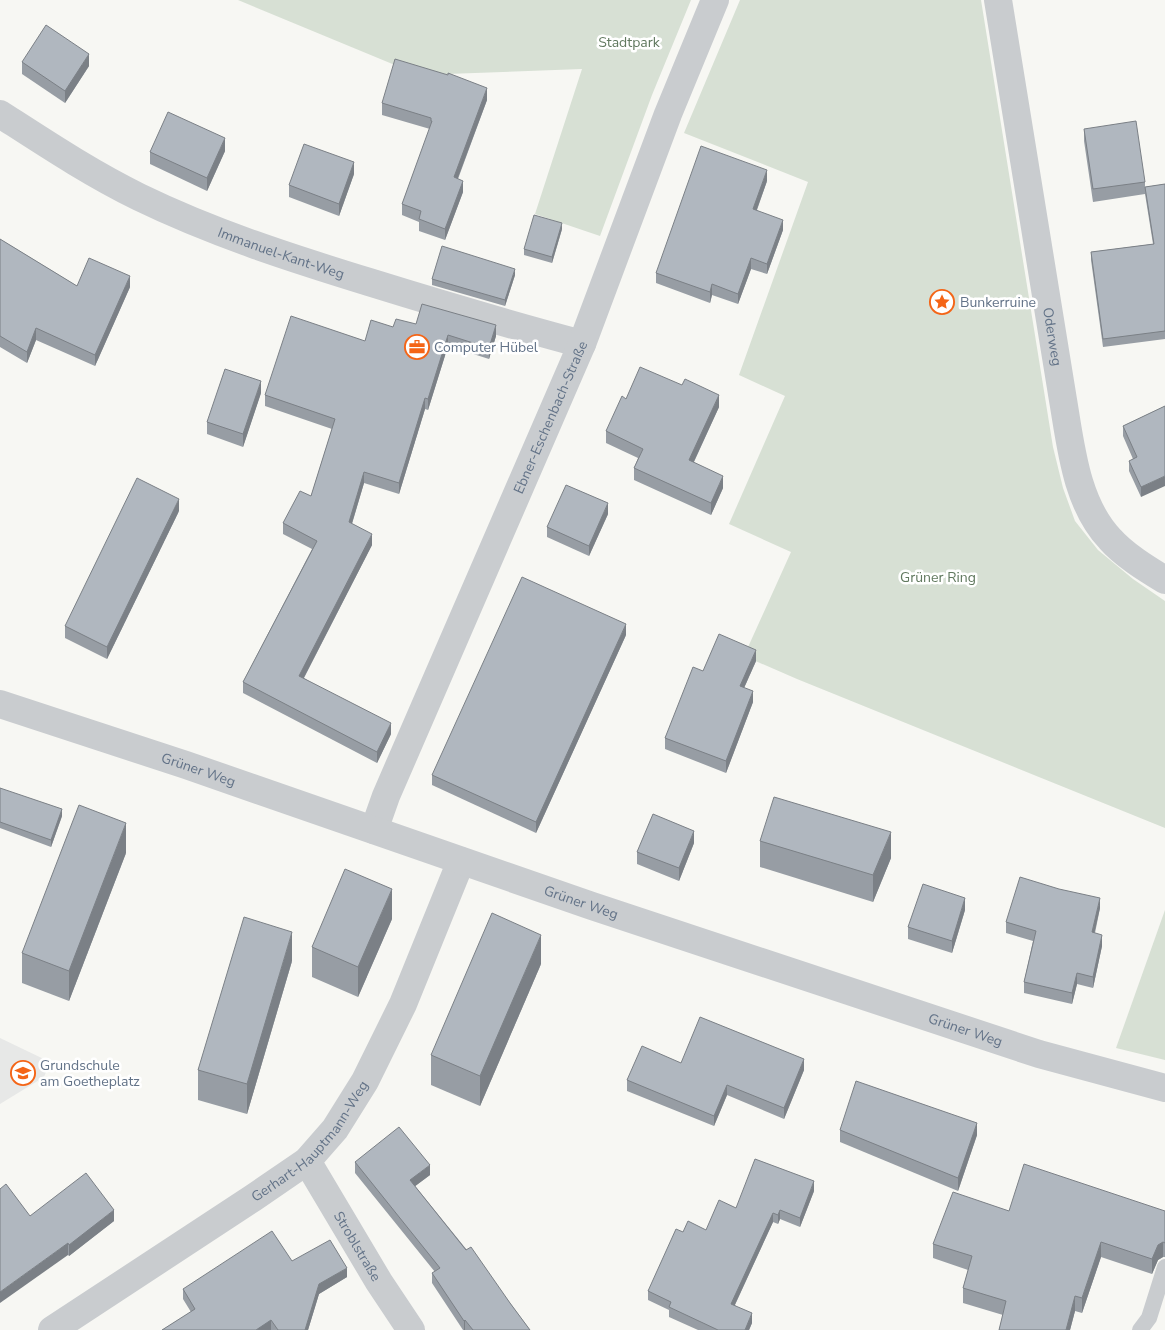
<svg xmlns="http://www.w3.org/2000/svg" width="1165" height="1330" viewBox="0 0 1165 1330" font-family="'Nunito Sans',sans-serif">
<style>
.built{fill:#e7e8e7}
.green{fill:#d7e0d4}
.lines{fill:none;stroke-linecap:round;stroke-linejoin:round}
.service{stroke:#c9cccf;stroke-width:16}
.minor{stroke:#c9cccf;stroke-width:28}
.tertiary{stroke:#c9cccf;stroke-width:28}
.wall{fill:#979da4}
.shaded-wall{fill:#7b8086}
.building{fill:#b0b7bf;stroke:#7b8086}
.labels{text-anchor:middle;stroke-width:5;stroke-linejoin:round;paint-order:stroke}
.park-label{font-size:14px;fill:#61795f;stroke:#fff}
.street-label{font-size:14px;fill:#637388;stroke:#fff}
.poi-label{font-size:14px;fill:#637388;stroke:#fff;text-anchor:start}
</style>
<rect width="100%" height="100%" fill="#f7f7f3"/>
<polygon class="built" points="0,1038 50,1062 44,1077 0,1104"/>
<g class="green">
<polygon points="238,0 691,0 652,95 600,236 535,214 582,69 419,75"/>
<polygon points="740,0 981,0 1053,447 1063,488 1075,521 1098,550 1133,579 1165,601 1165,828 797,679 744,656 791,552 729,524 785,396 739,375 808,182 684,133"/>
<polygon points="1165,910 1165,1060 1116,1048"/>
</g>
<g class="lines">
<polyline class="service" points="1140,1330 1149,1318 1165,1267"/>
<g class="minor">
<path id="s1" d="M 998,0 L 1063,400 C 1071,447 1076,503 1110,539 C 1124,555 1147,569 1165,580"/>
<path id="s2" d="M 0,114 C 45,143 90,173 139,197 C 213,233 291,258 369,282 C 440,304 511,325 582,344"/>
<path id="s3" d="M 374,830 L 386,796 L 582,344 L 668,114 L 715,0"/>
<path id="s4" d="M 307,1161 L 379,1282 L 411,1330"/>
<path id="s5" d="M 52,1330 L 253,1198 L 307,1161 L 335,1129 L 365,1081 L 403,1004 L 461,861"/>
</g>
<path class="tertiary" id="s6" d="M 0,704 L 186,765 L 592,906 L 1039,1054 L 1165,1088"/>
</g>
<g class="wall">
<polygon points="22,62 89,66 65,103 22,74"/>
<polygon points="487,100 458,179 463,192 445,240 419,231 419,222 402,215 402,204 430,129 382,115 382,103"/>
<polygon points="1084,129 1145,182 1145,187 1165,184 1165,339 1103,347 1091,260 1091,252 1153,244 1145,194 1093,202 1084,141"/>
<polygon points="225,151 207,191 150,164 150,152"/>
<polygon points="354,174 339,216 289,197 289,185"/>
<polygon points="767,181 757,210 783,230 767,274 751,269 738,304 712,295 710,303 656,283 656,273"/>
<polygon points="562,229 552,263 524,255 524,249"/>
<polygon points="0,239 77,286 130,287 95,366 36,340 27,363 0,347"/>
<polygon points="515,275 505,306 432,285 432,279"/>
<polygon points="416,324 496,336 489,359 448,346 428,410 425,409 399,494 364,483 352,524 372,545 304,678 391,734 377,763 243,693 243,682 312,549 283,534 283,523 311,496 332,429 265,406 265,395 365,341 393,327"/>
<polygon points="261,393 243,447 207,434 207,422"/>
<polygon points="626,399 719,407 694,462 723,488 711,515 634,480 634,468 638,458 606,443 606,431"/>
<polygon points="1165,406 1141,497 1129,471 1129,461 1133,459 1123,436 1123,426"/>
<polygon points="179,511 107,659 65,638 65,626"/>
<polygon points="608,514 589,556 547,537 547,527"/>
<polygon points="626,635 536,833 432,785 432,775"/>
<polygon points="756,661 744,688 753,702 726,773 665,749 665,738 703,671"/>
<polygon points="0,788 62,816 51,847 0,828"/>
<polygon points="760,841 891,858 873,902 760,867"/>
<polygon points="694,843 679,881 637,864 637,852"/>
<polygon points="126,853 69,1001 22,983 22,953"/>
<polygon points="1100,908 1095,933 1102,946 1093,988 1077,984 1072,1004 1024,993 1024,982 1033,941 1006,933 1006,922"/>
<polygon points="965,910 952,953 908,939 908,927"/>
<polygon points="392,919 358,997 312,977 312,947"/>
<polygon points="292,961 247,1114 198,1100 198,1070"/>
<polygon points="541,964 480,1106 431,1085 431,1055"/>
<polygon points="681,1063 804,1070 784,1119 727,1095 714,1126 627,1091 627,1080"/>
<polygon points="840,1130 977,1135 958,1191 840,1142"/>
<polygon points="355,1162 430,1175 415,1186 510,1303 530,1330 463,1330 432,1283 432,1273 435,1272 355,1173"/>
<polygon points="814,1191 800,1227 780,1219 778,1224 773,1222 735,1305 752,1323 749,1330 698,1330 669,1317 669,1310 648,1300 648,1291 683,1232 706,1230"/>
<polygon points="1009,1211 1165,1211 1165,1257 1163,1257 1158,1260 1152,1274 1101,1257 1082,1313 1075,1311 1070,1330 999,1330 1003,1315 963,1303 963,1288 968,1270 933,1258 933,1244"/>
<polygon points="30,1216 114,1221 69,1256"/>
<polygon points="292,1261 347,1277 319,1294 308,1330 162,1330 191,1312 183,1299 183,1289"/>
</g>
<g class="shaded-wall">
<polygon points="89,54 89,66 65,103 65,91"/>
<polygon points="487,88 487,100 454,188 454,177"/>
<polygon points="225,138 225,151 207,191 207,178"/>
<polygon points="354,162 354,174 339,216 339,204"/>
<polygon points="767,170 767,181 753,220 753,209"/>
<polygon points="463,181 463,192 445,240 445,229"/>
<polygon points="783,220 783,230 767,274 767,264"/>
<polygon points="562,223 562,229 552,263 552,257"/>
<polygon points="751,258 751,269 738,304 738,294"/>
<polygon points="515,269 515,275 505,306 505,300"/>
<polygon points="130,276 130,287 95,366 95,355"/>
<polygon points="712,284 712,295 710,303 710,292"/>
<polygon points="496,325 496,336 489,359 489,348"/>
<polygon points="36,328 36,340 27,363 27,352"/>
<polygon points="448,335 448,346 428,410 428,399"/>
<polygon points="261,381 261,393 243,447 243,434"/>
<polygon points="719,395 719,407 689,472 689,460"/>
<polygon points="425,398 425,409 399,494 399,483"/>
<polygon points="364,472 364,483 349,533 349,522"/>
<polygon points="723,476 723,488 711,515 711,503"/>
<polygon points="1165,476 1165,486 1141,497 1141,487"/>
<polygon points="179,499 179,511 107,659 107,647"/>
<polygon points="608,503 608,514 589,556 589,546"/>
<polygon points="372,534 372,545 299,687 299,676"/>
<polygon points="626,624 626,635 536,833 536,822"/>
<polygon points="756,650 756,661 740,697 740,686"/>
<polygon points="753,691 753,702 726,773 726,761"/>
<polygon points="391,723 391,734 377,763 377,752"/>
<polygon points="62,809 62,816 51,847 51,840"/>
<polygon points="126,823 126,853 69,1001 69,971"/>
<polygon points="694,831 694,843 679,881 679,868"/>
<polygon points="891,832 891,858 873,902 873,875"/>
<polygon points="392,889 392,919 358,997 358,967"/>
<polygon points="965,898 965,910 952,953 952,941"/>
<polygon points="1100,898 1100,908 1092,943 1092,932"/>
<polygon points="292,932 292,961 247,1114 247,1084"/>
<polygon points="541,935 541,964 480,1106 480,1076"/>
<polygon points="1102,935 1102,946 1093,988 1093,977"/>
<polygon points="1077,973 1077,984 1072,1004 1072,993"/>
<polygon points="804,1059 804,1070 784,1119 784,1108"/>
<polygon points="727,1085 727,1095 714,1126 714,1116"/>
<polygon points="977,1123 977,1135 958,1191 958,1178"/>
<polygon points="430,1165 430,1175 410,1190 410,1180"/>
<polygon points="814,1181 814,1191 800,1227 800,1218"/>
<polygon points="114,1210 114,1221 69,1256 69,1245"/>
<polygon points="780,1210 780,1219 778,1224 778,1215"/>
<polygon points="773,1213 773,1222 731,1313 731,1304"/>
<polygon points="1101,1242 1101,1257 1082,1313 1082,1298"/>
<polygon points="1163,1242 1163,1257 1158,1260 1152,1274 1152,1259 1158,1245"/>
<polygon points="68,1243 68,1255 0,1303 0,1292"/>
<polygon points="347,1268 347,1277 319,1294 308,1330 305,1330 319,1284"/>
<polygon points="1075,1296 1075,1311 1070,1330 1066,1330"/>
<polygon points="752,1313 752,1323 749,1330 745,1330"/>
<polygon points="271,1320 271,1330 256,1330"/>
<polygon points="465,1320 465,1330 464,1330 464,1321"/>
</g>
<g class="building">
<polygon points="46,25 89,54 65,91 22,62"/>
<polygon points="395,59 448,75 448,73 487,88 454,177 463,181 445,229 419,219 421,211 402,204 432,121 431,121 431,118 382,103"/>
<polygon points="168,112 225,138 207,178 150,152"/>
<polygon points="1136,121 1145,182 1093,189 1084,129"/>
<polygon points="304,144 354,162 339,204 289,185"/>
<polygon points="701,146 767,170 753,209 783,220 767,264 751,258 738,294 712,284 710,292 656,273"/>
<polygon points="1165,184 1165,331 1103,339 1091,252 1154,244 1145,187"/>
<polygon points="534,215 562,223 552,257 524,249"/>
<polygon points="0,239 77,286 89,258 130,276 95,355 36,328 27,352 0,336"/>
<polygon points="442,246 515,269 505,300 432,279"/>
<polygon points="422,304 496,325 489,348 448,335 428,399 425,398 399,483 364,472 349,522 372,534 299,676 391,723 377,752 243,682 317,541 283,523 300,491 311,496 335,419 265,395 291,316 365,341 371,320 393,327 396,319 416,324"/>
<polygon points="640,367 682,385 685,379 719,395 689,460 723,476 711,503 634,468 643,449 606,431 622,396 626,399"/>
<polygon points="225,369 261,381 243,434 207,422"/>
<polygon points="1165,406 1165,476 1141,487 1129,461 1137,457 1123,426"/>
<polygon points="137,478 179,499 107,647 65,626"/>
<polygon points="566,485 608,503 589,546 547,527"/>
<polygon points="522,577 626,624 536,822 432,775"/>
<polygon points="719,634 756,650 740,686 753,691 726,761 665,738 693,667 703,671"/>
<polygon points="0,788 62,809 51,840 0,822"/>
<polygon points="774,797 891,832 873,875 760,841"/>
<polygon points="79,805 126,823 69,971 22,953"/>
<polygon points="653,814 694,831 679,868 637,852"/>
<polygon points="345,869 392,889 358,967 312,947"/>
<polygon points="1020,877 1059,889 1100,898 1092,932 1102,935 1093,977 1077,973 1072,993 1024,982 1036,931 1006,922"/>
<polygon points="923,884 965,898 952,941 908,927"/>
<polygon points="492,913 541,935 480,1076 431,1055"/>
<polygon points="244,917 292,932 247,1084 198,1070"/>
<polygon points="700,1017 804,1059 784,1108 727,1085 714,1116 627,1080 642,1046 681,1063"/>
<polygon points="856,1081 977,1123 958,1178 840,1130"/>
<polygon points="399,1127 430,1165 410,1180 466,1250 471,1247 510,1303 530,1330 473,1330 465,1320 464,1321 432,1273 440,1268 355,1162"/>
<polygon points="755,1159 814,1181 800,1218 780,1210 778,1215 773,1213 731,1304 752,1313 745,1330 718,1330 669,1307 671,1302 648,1291 676,1229 683,1232 688,1221 706,1230 719,1200 736,1208"/>
<polygon points="1024,1164 1165,1211 1165,1243 1163,1242 1158,1245 1152,1259 1101,1242 1082,1298 1075,1296 1066,1330 999,1330 1006,1301 963,1288 972,1256 933,1244 953,1192 1009,1211"/>
<polygon points="86,1173 114,1210 69,1245 68,1243 0,1292 0,1189 6,1184 30,1216"/>
<polygon points="272,1231 292,1261 330,1240 347,1268 319,1284 305,1330 278,1330 271,1320 256,1330 162,1330 195,1309 183,1289"/>
</g>
<defs>
<symbol id="sight-ring" viewBox="-11 -11 22 22"><circle r="9.5" fill="#fff" stroke="#f46517" stroke-width="1.5"/><path d="M0-6L1.8-2.2L6-1.7L2.9 1.2L3.7 5.4L0 3.3L-3.7 5.4L-2.9 1.2L-6-1.7L-1.8-2.2Z" fill="#f46517"/></symbol>
<symbol id="office-ring" viewBox="-11 -11 22 22"><circle r="9.5" fill="#fff" stroke="#f46517" stroke-width="1.5"/><path d="M-6-3h4V-5.5h4V-3h4V5H-6ZM-1-4.5V-3h2v-1.5ZM-6 0V1H6V0Z" fill="#f46517"/></symbol>
<symbol id="school-ring" viewBox="-11 -11 22 22"><circle r="9.5" fill="#fff" stroke="#f46517" stroke-width="1.5"/><path d="M0-5L7-2L0 1L-7-2ZM-4 1L0 2.5L4 1V4Q0 6-4 4Z" fill="#f46517"/></symbol>
</defs>
<g fill-rule="evenodd">
<use href="#sight-ring" x="928" y="288" width="28" height="28"/>
<use href="#office-ring" x="403" y="333" width="28" height="28"/>
<use href="#school-ring" x="9" y="1059" width="28" height="28"/>
</g>
<g class="labels">
<g class="park-label">
<text x="629" y="47">Stadtpark</text>
<text x="938" y="582">Grüner Ring</text>
</g>
<g class="street-label">
<text dy="5" stroke="none"><textPath href="#s2" startOffset="315">Immanuel-Kant-Weg</textPath></text>
<text dy="5" stroke="none"><textPath href="#s1" startOffset="341">Oderweg</textPath></text>
<text dy="5" stroke="none"><textPath href="#s3" startOffset="449">Ebner-Eschenbach-Straße</textPath></text>
<text dy="5" stroke="none"><textPath href="#s6" startOffset="209">Grüner Weg</textPath></text>
<text dy="5" stroke="none"><textPath href="#s6" startOffset="614">Grüner Weg</textPath></text>
<text dy="5" stroke="none"><textPath href="#s6" startOffset="1019">Grüner Weg</textPath></text>
<text dy="5" stroke="none"><textPath href="#s5" startOffset="322">Gerhart-Hauptmann-Weg</textPath></text>
<text dy="5" stroke="none"><textPath href="#s4" startOffset="99">Stroblstraße</textPath></text>
</g>
<g class="poi-label">
<text x="960" y="307">Bunkerruine</text>
<text x="434" y="352">Computer Hübel</text>
<text x="40" y="1070">Grundschule<tspan x="40" dy="16">am Goetheplatz</tspan></text>
</g>
</g>
</svg>
